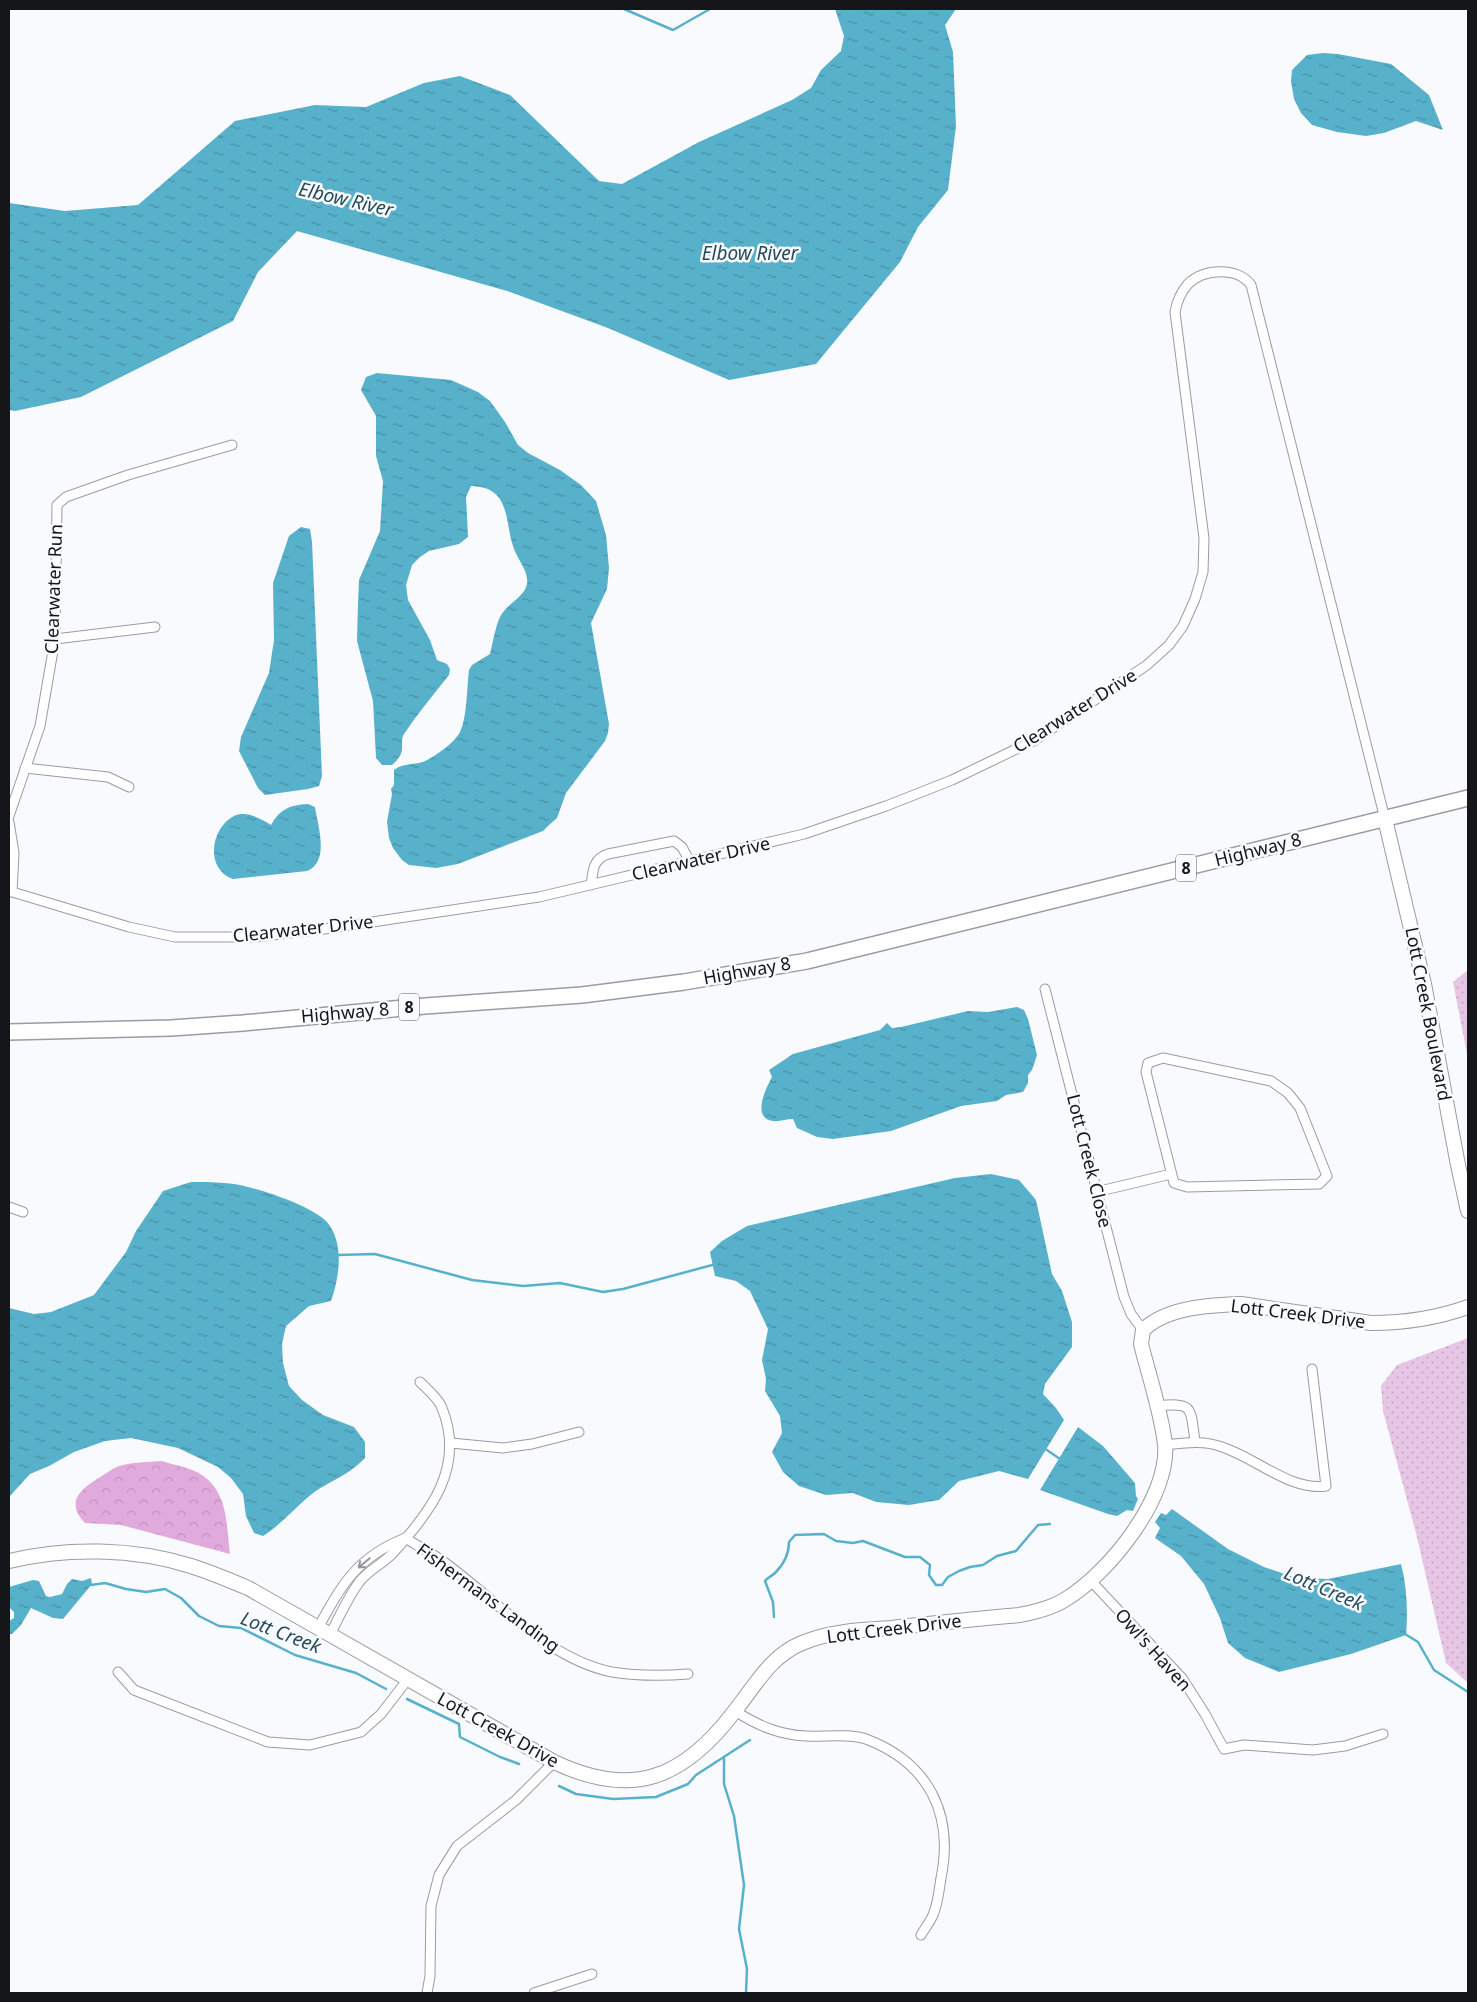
<svg xmlns="http://www.w3.org/2000/svg" width="1477" height="2002" viewBox="0 0 1477 2002" font-family="'Noto Sans',sans-serif">
<style>
.grass{fill:url(#grass-dots)}
.forest{fill:url(#forest-crowns)}
.water{fill:url(#water-ripples)}
.lines{fill:none;stroke-linecap:round;stroke-linejoin:round}
.stream{stroke:#58b1cb;stroke-width:2.5}
.street-casing{stroke:#999ca4;stroke-width:11}
.secondary-casing{stroke:#999ca4;stroke-width:16}
.primary-casing{stroke:#999ca4;stroke-width:18}
.street{stroke:#fff;stroke-width:9}
.secondary{stroke:#fff;stroke-width:14}
.primary{stroke:#fff;stroke-width:15}
.oneway{stroke:#969698}
.labels{text-anchor:middle;stroke-width:5;stroke-linejoin:round;paint-order:stroke}
.shield{fill:#f9fafe;stroke:#595a5e;stroke-width:1}
.shield-label{font-size:16px;font-weight:bold;fill:#151619}
.street-label{font-size:18px;fill:#151619;stroke:#f9fafe}
.water-label{font-size:19px;font-style:italic;fill:#244c57;stroke:#f9fafe}
</style>
<defs>
<pattern id="grass-dots" width="8" height="8" patternUnits="userSpaceOnUse" patternTransform="scale(1.25)"><rect width="8" height="8" fill="#e7c5e4"/><path d="M2 2h.1M6 6h.1" fill="none" stroke="#c5a8c3" stroke-width="1.8" stroke-linecap="round"/></pattern>
<pattern id="forest-crowns" width="20" height="18" patternUnits="userSpaceOnUse" patternTransform="scale(1.25)"><rect width="20" height="18" fill="#e1aadc"/><path d="M2 6a3 3 0 1 1 6 0M12 15a3 3 0 1 1 6 0" fill="none" stroke="#c092bc"/></pattern>
<pattern id="water-ripples" width="26" height="14" patternUnits="userSpaceOnUse" patternTransform="scale(1.25)"><rect width="26" height="14" fill="#58b1cb"/><path d="M2 4q2-2 4 0t4 0M15 11q2-2 4 0t4 0" fill="none" stroke="#488fa4"/></pattern>
</defs>
<rect width="100%" height="100%" fill="#f9fafe"/>
<g class="grass">
<polygon points="1468,970 1468,1059 1453,982"/>
<polygon points="1468,1338 1468,1683 1446,1663 1416,1533 1383,1411 1381,1386 1397,1365"/>
</g>
<path class="forest" d="M 162,1461 C 174,1465 192,1468 202,1475 C 229,1494 226,1525 230,1554 L 121,1525 L 85,1523 C 64,1501 82,1488 102,1476 C 107,1473 113,1468 119,1466 C 132,1462 148,1462 162,1461 Z"/>
<g class="water">
<polygon points="835,9 956,9 945,25 953,52 956,126 948,190 918,227 900,262 816,364 729,380 608,328 507,291 297,231 258,272 233,321 81,397 15,411 9,410 9,203 65,211 138,205 235,121 315,105 366,107 424,83 460,76 510,95 599,181 622,184 699,142 792,100 811,88 821,70 841,51 844,36"/>
<polygon points="1323,53 1338,54 1391,64 1429,95 1443,130 1416,121 1384,133 1366,136 1337,132 1312,125 1301,113 1294,99 1291,81 1292,70 1307,55"/>
<path d="M 377,373 L 451,380 L 478,392 L 490,401 L 505,422 L 518,445 L 528,453 L 560,470 L 581,485 L 596,501 L 606,535 L 609,568 L 607,589 L 591,623 L 609,724 L 608,733 L 605,741 L 566,793 L 557,818 L 549,825 L 543,831 L 458,864 L 436,868 L 409,865 L 402,860 L 393,848 L 389,838 L 387,822 L 392,794 L 391,789 L 394,785 L 394,770 C 404,762 417,766 427,760 C 437,755 455,742 460,732 C 467,719 467,686 469,670 L 472,665 L 490,654 C 493,642 495,628 500,617 C 506,604 524,598 527,584 C 529,572 518,560 514,549 C 504,522 512,487 471,486 L 466,497 L 468,537 L 459,544 L 429,551 L 420,557 L 412,565 L 406,585 L 408,600 L 430,640 L 437,660 L 447,664 L 450,669 L 449,675 C 434,694 418,713 404,734 C 398,744 409,750 392,765 L 382,765 L 376,758 L 373,701 L 357,641 L 358,603 L 359,580 L 380,531 L 383,481 L 376,456 L 376,416 L 361,390 L 366,377 Z"/>
<polygon points="301,527 310,529 312,542 322,776 319,786 308,789 265,795 258,788 239,751 241,737 269,673 274,640 273,583 289,536"/>
<path d="M 308,804 L 315,807 C 318,827 330,861 307,871 L 233,879 C 205,870 210,828 234,816 C 246,810 262,819 271,825 C 280,809 290,805 308,804 Z"/>
<path d="M 1017,1007 L 1024,1010 L 1028,1019 L 1037,1055 L 1032,1070 L 1028,1075 L 1028,1083 L 1023,1092 L 1006,1095 L 997,1101 L 961,1106 L 891,1131 L 833,1139 L 817,1137 L 806,1132 L 797,1128 L 793,1119 C 787,1119 779,1122 773,1121 C 751,1118 766,1088 772,1077 L 769,1070 L 793,1054 L 880,1030 L 887,1023 L 892,1028 L 901,1027 L 968,1011 L 988,1012 Z"/>
<polygon points="991,1174 1019,1180 1036,1200 1052,1274 1062,1291 1072,1322 1072,1347 1045,1384 1043,1394 1056,1408 1064,1420 1028,1479 999,1471 959,1481 939,1500 909,1505 876,1502 853,1493 826,1495 799,1486 783,1472 772,1452 782,1433 780,1416 765,1391 766,1379 762,1360 768,1329 750,1291 736,1281 715,1276 710,1252 722,1241 747,1226 955,1178"/>
<path d="M 191,1182 C 210,1182 230,1182 248,1187 C 268,1192 320,1209 330,1226 C 344,1248 339,1278 331,1301 L 309,1306 L 286,1326 L 282,1344 L 283,1363 L 289,1386 L 302,1400 L 323,1415 L 354,1427 L 365,1442 L 365,1458 C 346,1478 325,1482 307,1498 C 292,1511 280,1525 263,1536 L 254,1533 L 246,1516 L 243,1494 L 231,1478 L 218,1467 L 178,1448 L 131,1438 L 105,1441 L 74,1452 L 49,1466 L 30,1474 L 9,1497 L 9,1308 L 34,1314 L 51,1312 L 94,1295 L 126,1252 L 136,1231 L 163,1191 Z"/>
<polygon points="1078,1427 1103,1446 1135,1483 1136,1496 1138,1499 1133,1511 1127,1510 1117,1516 1108,1514 1040,1490"/>
<path d="M 1172,1509 L 1228,1549 L 1264,1567 L 1297,1578 L 1328,1579 L 1401,1564 C 1407,1587 1408,1611 1406,1635 L 1351,1654 L 1279,1672 L 1245,1658 L 1228,1643 L 1220,1618 L 1204,1584 L 1181,1556 L 1155,1538 L 1160,1528 L 1155,1522 L 1161,1513 L 1166,1515 Z"/>
<polygon points="91,1578 92,1584 63,1619 53,1618 31,1608 21,1625 12,1634 9,1634 9,1621 14,1618 14,1612 9,1607 9,1587 33,1580 39,1581 46,1596 50,1597 62,1594 67,1584 72,1579 82,1581"/>
</g>
<g class="lines">
<g class="stream">
<polyline points="624,9 673,30 710,9"/>
<polyline points="338,1255 375,1254 472,1280 523,1286 560,1283 603,1292 623,1289 716,1264"/>
<polyline points="1044,1448 1060,1459"/>
<polyline points="91,1585 105,1583 126,1589 146,1592 165,1589 181,1598 199,1616 219,1626 241,1628 295,1655 356,1673 386,1689"/>
<path d="M 774,1617 L 773,1602 L 765,1581 C 768,1577 772,1576 775,1573 C 784,1564 789,1555 789,1542 L 795,1535 L 824,1534 L 836,1541 L 853,1543 L 863,1541 L 905,1557 L 920,1557 L 930,1565 L 929,1575 L 936,1585 L 942,1585 L 948,1577 L 959,1571 L 970,1567 L 983,1565 L 997,1556 L 1016,1551 L 1038,1525 L 1050,1524"/>
<polyline points="1405,1634 1418,1642 1434,1670 1468,1692"/>
<polyline points="407,1699 459,1724 460,1737 500,1757 519,1764"/>
<polyline points="724,1758 724,1784 734,1816 744,1885 739,1929 747,1969 746,1993"/>
<polyline points="559,1786 576,1794 613,1799 656,1797 688,1784 696,1775 750,1740"/>
</g>
<defs>
<g id="street">
<polyline points="55,639 155,627"/>
<polyline points="25,768 108,777 129,787"/>
<polyline points="9,816 40,726 55,639 57,505 66,497 128,475 232,445"/>
<polyline points="9,822 14,853 12,892"/>
<path d="M 591,885 C 593,870 593,859 608,854 L 674,841 L 682,847 L 690,862"/>
<path d="M 9,891 L 129,927 L 175,937 L 255,937 L 332,928 L 539,897 L 804,834 L 886,806 L 952,780 L 1035,740 L 1147,665 L 1169,645 L 1183,626 L 1195,599 L 1203,572 L 1204,538 L 1175,312 C 1177,301 1180,293 1188,284 C 1204,268 1238,267 1251,285 L 1385,819"/>
<polyline points="1045,989 1124,1297 1131,1314 1143,1330"/>
<polygon points="1163,1058 1271,1081 1288,1093 1300,1108 1327,1176 1319,1184 1187,1187 1174,1183 1146,1072 1148,1063"/>
<polyline points="1096,1192 1171,1174"/>
<polyline points="9,1207 23,1212"/>
<path d="M 1157,1406 C 1194,1402 1190,1407 1195,1441"/>
<polyline points="451,1443 503,1448 532,1444 579,1432"/>
<path d="M 1165,1445 C 1185,1443 1203,1440 1222,1447 C 1256,1458 1290,1491 1326,1486 L 1312,1369"/>
<path d="M 405,1538 C 418,1546 432,1553 444,1562 C 495,1599 549,1660 612,1672 C 638,1676 663,1676 688,1674"/>
<polyline points="1091,1581 1182,1678 1205,1714 1224,1749 1244,1745 1313,1750 1345,1746 1383,1734"/>
<path d="M 318,1628 C 341,1586 356,1558 403,1539"/>
<path d="M 330,1635 C 339,1617 348,1597 360,1581 C 369,1570 382,1564 392,1554 C 430,1513 466,1467 442,1408 C 439,1399 427,1389 420,1382"/>
<polyline points="118,1672 134,1690 268,1742 310,1745 361,1732 381,1714 408,1679"/>
<path d="M 735,1711 C 757,1725 779,1735 806,1736 C 824,1737 850,1733 866,1739 C 929,1763 954,1814 941,1878 C 939,1890 938,1904 933,1915 C 930,1922 925,1928 921,1935"/>
<polyline points="427,1993 430,1976 431,1906 439,1875 457,1846 516,1800 554,1762"/>
<polyline points="534,1993 592,1974"/>
</g>
<g id="secondary">
<polyline points="1385,819 1424,984 1458,1165 1468,1211"/>
<path d="M 9,1561 C 67,1547 134,1548 191,1566 C 210,1572 229,1580 248,1588 L 554,1762 C 632,1799 683,1779 734,1712 C 755,1686 770,1656 802,1643 C 830,1631 861,1630 891,1628 C 934,1623 977,1619 1019,1615 C 1036,1612 1052,1608 1066,1599 C 1109,1573 1170,1497 1165,1444 C 1161,1411 1149,1376 1141,1344 L 1143,1330 C 1167,1307 1210,1305 1241,1304 L 1371,1323 C 1404,1323 1437,1318 1468,1307"/>
</g>
<polyline id="primary" points="9,1032 171,1028 243,1023 425,1006 582,995 684,982 807,961 1468,798"/>
</defs>
<use href="#street" class="street-casing"/>
<use href="#secondary" class="secondary-casing"/>
<use href="#primary" class="primary-casing"/>
<use href="#street" class="street"/>
<use href="#secondary" class="secondary"/>
<use href="#primary" class="primary"/>
</g>
<defs><path id="oneway-shaft" d="M-6 0H5M1.5-3L5.5 0L1.5 3" fill="none" stroke-width="1.6" stroke-linecap="round" stroke-linejoin="round" transform="scale(1.25)"/></defs>
<use class="oneway" href="#oneway-shaft" transform="translate(364 1563) rotate(140)"/>
<g class="labels">
<g class="shield">
<rect x="1176" y="854.5" width="20" height="27" rx="4"/>
<rect x="399" y="993.5" width="20" height="27" rx="4"/>
</g>
<g class="shield-label">
<text x="1186" y="874">8</text>
<text x="409" y="1013">8</text>
</g>
<g class="street-label">
<text transform="translate(54 589) rotate(-88)" y="6">Clearwater Run</text>
<text transform="translate(1075 711) rotate(-32)" y="6">Clearwater Drive</text>
<text transform="translate(1258 850) rotate(-14)" y="6">Highway 8</text>
<text transform="translate(701 859) rotate(-13)" y="6">Clearwater Drive</text>
<text transform="translate(303 929) rotate(-6)" y="6">Clearwater Drive</text>
<text transform="translate(747 971) rotate(-10)" y="6">Highway 8</text>
<text transform="translate(345 1013) rotate(-5)" y="6">Highway 8</text>
<text transform="translate(1428 1014) rotate(79)" y="6">Lott Creek Boulevard</text>
<text transform="translate(1089 1161) rotate(76)" y="6">Lott Creek Close</text>
<text transform="translate(1298 1314) rotate(7)" y="6">Lott Creek Drive</text>
<text transform="translate(488 1598) rotate(36)" y="6">Fishermans Landing</text>
<text transform="translate(894 1629) rotate(-7)" y="6">Lott Creek Drive</text>
<text transform="translate(1153 1650) rotate(48)" y="6">Owl's Haven</text>
<text transform="translate(498 1730) rotate(29)" y="6">Lott Creek Drive</text>
</g>
<g class="water-label">
<text transform="translate(346 199) rotate(13)" y="7">Elbow River</text>
<text x="750" y="260">Elbow River</text>
<text transform="translate(1324 1588) rotate(23)" y="7">Lott Creek</text>
<text transform="translate(281 1632) rotate(21)" y="7">Lott Creek</text>
</g>
</g>
<rect width="1477" height="2002" fill="none" stroke="#151619" stroke-width="20"/>
</svg>
